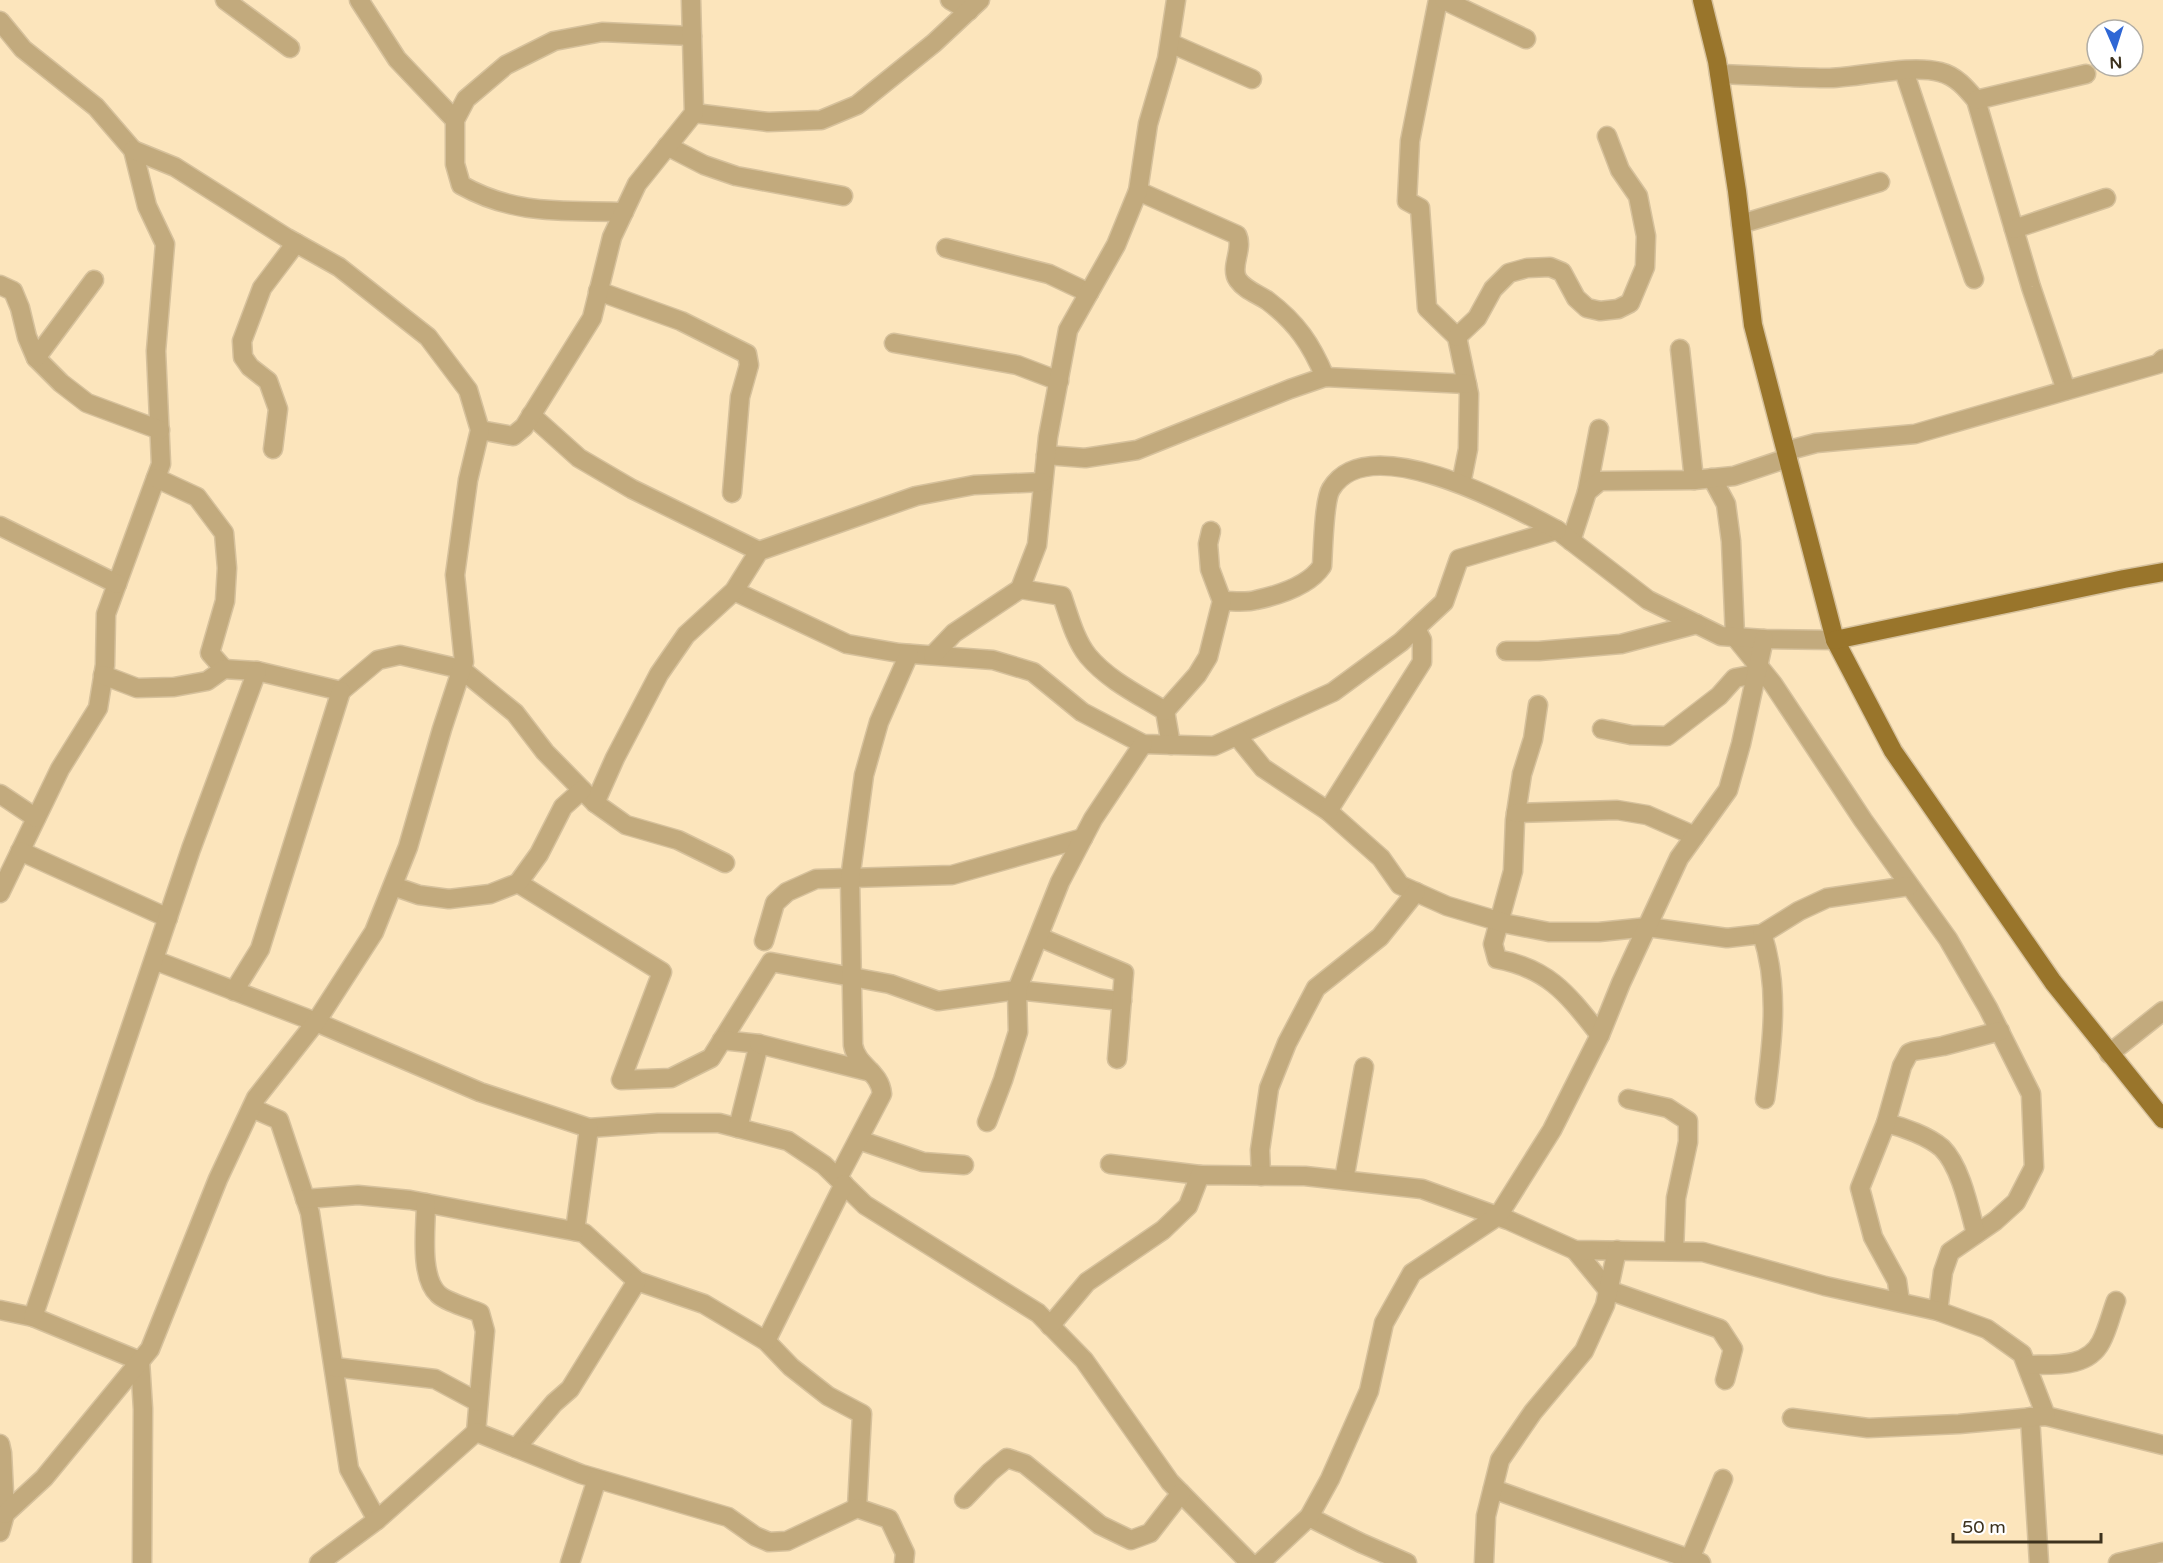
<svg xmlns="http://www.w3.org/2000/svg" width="2163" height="1563" viewBox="0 0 2163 1563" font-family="'Varela Round',sans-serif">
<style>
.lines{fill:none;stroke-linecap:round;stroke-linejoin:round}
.minor-casing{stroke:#d6c19c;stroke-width:21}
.major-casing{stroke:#d6c19c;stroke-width:21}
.minor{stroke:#c2aa7d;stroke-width:18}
.major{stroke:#99752b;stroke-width:18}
</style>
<rect width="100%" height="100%" fill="#fce5bc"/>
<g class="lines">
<defs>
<g id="minor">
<polyline points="225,0 290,48"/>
<polyline points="359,0 397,59 455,120"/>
<polyline points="950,0 969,11"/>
<polyline points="1438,0 1410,141 1407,201 1420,208 1427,308 1457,337 1469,394 1468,449 1461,484"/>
<polyline points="1444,0 1526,39"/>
<polyline points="0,21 23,49 96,107 133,150 147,206 165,244 156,351 161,464 106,614 105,665 98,708 60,769 0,893"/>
<polyline points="1170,43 1252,79"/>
<polyline points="1904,71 1974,279"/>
<path d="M 1719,74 C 1756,75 1793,78 1830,78 C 1862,77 1910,64 1940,72 C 1956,76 1966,88 1976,100 L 2031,287 L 2066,390"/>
<polyline points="1976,100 2086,74"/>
<polyline points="694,113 768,122 821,120 857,105 934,43 980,0"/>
<polyline points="667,146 704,165 736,176 843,196"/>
<path d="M 1138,191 L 1237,235 C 1244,249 1229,267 1238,280 C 1245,290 1258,294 1268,301 C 1297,323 1311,344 1325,377"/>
<path d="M 624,212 C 564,210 516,216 461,185 L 455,164 L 455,120 L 466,99 L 506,65 L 554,41 L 602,32 L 692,36"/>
<polyline points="1741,224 1880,182"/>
<polyline points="2014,229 2106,198"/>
<polyline points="946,248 1049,274 1089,293"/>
<polyline points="0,285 13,291 20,308 27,337 36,358 61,383 87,403 160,430"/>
<polyline points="598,291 681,321 747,354 749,365 740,397 732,493"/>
<polyline points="1457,337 1477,318 1493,289 1509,273 1527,268 1550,267 1562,272 1576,298 1587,308 1600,311 1618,309 1630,303 1645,267 1646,236 1638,196 1620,170 1607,136"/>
<polyline points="894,343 1017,365 1059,381"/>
<polyline points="1680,349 1694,480"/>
<polyline points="36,358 94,280"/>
<polyline points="531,415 579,458 632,489 759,551"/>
<polyline points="480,430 513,436 524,427 592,318 612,237 637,184 694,113 691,0"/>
<polyline points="273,449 278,409 268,381 250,367 243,357 242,341 262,288 296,243"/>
<polyline points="1786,451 1816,443 1915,434 2158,364 2163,359"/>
<polyline points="1046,455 1085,458 1137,450 1290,389 1325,377 1467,384"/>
<polyline points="156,478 197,497 224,533 227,568 225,601 210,653 224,669"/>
<polyline points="1712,478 1726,504 1731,541 1735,637 1773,684 1863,820 1948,939 1988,1008 2031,1094 2034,1167 2016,1202 1995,1221 1950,1252 1943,1272 1938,1311"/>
<polyline points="1587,492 1599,429"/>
<polyline points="0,526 117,584"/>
<polyline points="1571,541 1587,492 1600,481 1694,480 1734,476 1788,458"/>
<path d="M 1020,589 L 1062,596 C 1069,616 1075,640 1088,656 C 1108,680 1139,695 1165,711 L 1171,745"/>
<polyline points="734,591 847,644 899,653 993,660 1033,672 1082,712 1143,744 1214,746 1333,692 1401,642 1444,602 1459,559 1557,530 1648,600 1721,636 1764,639 1835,640"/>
<path d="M 1222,601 C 1233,601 1246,603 1256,600 C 1279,595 1309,586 1322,566 C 1323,550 1324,500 1331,489 C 1368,427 1512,506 1557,530"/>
<polyline points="1506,651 1539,651 1621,644 1697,624"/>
<polyline points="933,655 954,633 1020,589 1037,545 1048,437 1068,330 1116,245 1138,191 1148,124 1167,59 1176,0"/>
<polyline points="103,675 137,688 174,687 207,681 224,669 257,671 341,691 378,660 400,655 461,669 515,713 545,752 595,803 626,825 678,840 725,863"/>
<path d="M 1538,705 L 1533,739 L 1522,774 L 1515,820 L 1513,871 L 1493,944 L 1497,959 C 1550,969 1568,995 1600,1035"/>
<polyline points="1165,711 1197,675 1208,657 1222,601 1210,569 1208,544 1211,531"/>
<polyline points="1602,729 1631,735 1667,736 1719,696 1735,678 1756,674"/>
<polyline points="1237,736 1263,768 1328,811 1381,858 1400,885 1447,906 1508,924 1549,932 1599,932 1648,927 1727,938 1762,934 1799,911 1827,898 1909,886"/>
<polyline points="0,794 36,818"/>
<polyline points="595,803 615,758 659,674 686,635 734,591 759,551 916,496 974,485 1043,482"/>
<polyline points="1328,811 1422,662 1422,640 1416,629"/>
<polyline points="1516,813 1617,810 1647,815 1695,836"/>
<polyline points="20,851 168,918"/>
<polyline points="518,883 662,972 621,1080 671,1078 711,1058 771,962 890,984 938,1001 1017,990 1122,1001"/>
<polyline points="393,886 419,895 449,899 490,894 518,883 539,854 563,807 582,790"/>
<path d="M 1762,934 C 1780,987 1772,1046 1765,1099"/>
<polyline points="1039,937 1124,973 1117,1059"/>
<polyline points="764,941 775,903 787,892 816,879 952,875 1083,838"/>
<polyline points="154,960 316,1022 480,1092 589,1128 658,1123 719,1123 788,1141 824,1165 865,1205 1038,1313 1084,1360 1170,1482 1250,1563"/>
<polyline points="234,991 260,949 341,691"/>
<polyline points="722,1040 759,1044 738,1128"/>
<polyline points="759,1044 871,1072"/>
<polyline points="2109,1054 2163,1011"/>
<polyline points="1628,1099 1668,1108 1688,1121 1688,1142 1676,1198 1674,1251"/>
<polyline points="252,1108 279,1120 310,1213 349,1469 377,1520"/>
<polyline points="987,1122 1003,1080 1018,1032 1017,990 1060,882 1093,819 1143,744"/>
<path d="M 1886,1123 C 1903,1127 1928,1136 1942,1148 C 1961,1167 1969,1208 1976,1234"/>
<polyline points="859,1140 923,1162 964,1165"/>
<polyline points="1110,1164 1200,1175"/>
<polyline points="1261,1176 1260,1150 1269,1088 1287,1043 1316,988 1380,937 1416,892"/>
<path d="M 838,1178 L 882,1094 C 880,1071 857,1067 853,1045 L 850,879 L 864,775 L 879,722 L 909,654"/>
<polyline points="1344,1180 1364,1067"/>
<polyline points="305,1199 358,1195 410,1200 584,1233 637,1281 704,1304 766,1341 791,1367 828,1396 862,1414 857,1508"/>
<path d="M 426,1203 C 426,1227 419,1276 438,1294 C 446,1302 469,1308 480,1313 L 485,1331 L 476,1432"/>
<polyline points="575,1231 589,1128"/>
<polyline points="1575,1250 1608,1290 1720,1329 1733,1349 1725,1380"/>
<polyline points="1900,1302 1897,1281 1873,1237 1860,1188 1886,1123 1902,1066 1909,1053 1914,1051 1943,1046 2000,1031"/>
<polyline points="0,1310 33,1317 140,1361 143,1409 142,1563"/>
<polyline points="33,1317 191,849 257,671"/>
<polyline points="1050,1326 1087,1282 1163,1230 1188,1206 1200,1175 1305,1176 1422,1189 1508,1220 1575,1250 1703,1252 1825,1286 1938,1311 1987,1329 2022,1354 2046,1416 2163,1445"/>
<polyline points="766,1341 844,1184"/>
<path d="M 2027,1365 C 2052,1364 2087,1369 2101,1342 C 2108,1329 2111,1314 2116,1301"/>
<polyline points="334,1367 435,1379 478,1402"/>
<polyline points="2030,1417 2039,1563"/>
<polyline points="1792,1418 1868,1428 1959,1424 2046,1416"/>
<polyline points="0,1444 2,1453 5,1514 0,1532"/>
<polyline points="516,1448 554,1403 570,1389 637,1281"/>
<polyline points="1493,1489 1701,1563"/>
<polyline points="964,1499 990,1472 1007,1458 1025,1464 1100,1525 1131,1540 1150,1533 1181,1493"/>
<polyline points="5,1514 44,1478 150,1349 218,1179 256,1098 316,1022 374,932 408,847 442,729 464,662 455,575 468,480 480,430 468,390 428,337 339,267 287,238 175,167 133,150"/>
<polyline points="1309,1517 1361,1543 1407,1563"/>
<polyline points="1690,1559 1723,1479"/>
<polyline points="319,1563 377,1520 476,1432 581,1474 728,1517 755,1536 769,1542 787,1541 857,1508 889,1519 905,1553 904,1563"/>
<polyline points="570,1563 597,1479"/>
<polyline points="1260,1563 1309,1517 1330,1479 1369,1391 1384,1323 1412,1273 1498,1216 1552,1130 1600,1035 1621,983 1679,858 1728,790 1741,744 1764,639"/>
<polyline points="1484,1563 1486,1516 1500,1460 1533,1412 1584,1351 1605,1305 1617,1250"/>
<polyline points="2118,1563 2163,1552"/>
</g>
<g id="major">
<polyline points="1702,0 1717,61 1737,191 1753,325 1835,640 1893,751 2053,982 2163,1119"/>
<polyline points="1835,640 2124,579 2163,572"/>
</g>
</defs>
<use href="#minor" class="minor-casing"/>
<use href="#major" class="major-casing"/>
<use href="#minor" class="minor"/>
<use href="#major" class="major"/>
</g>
<g transform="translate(2115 48) rotate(177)"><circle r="28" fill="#ffffff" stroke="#b1ada5" stroke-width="1.5"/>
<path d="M0-4.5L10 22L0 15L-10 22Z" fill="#2f67d5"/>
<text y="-9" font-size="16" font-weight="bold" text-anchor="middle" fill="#3d321d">N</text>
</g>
<path d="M1953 1533v9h148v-9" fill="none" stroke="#3d321d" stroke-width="3"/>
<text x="1962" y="1533" font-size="18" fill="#3d321d" stroke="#ffffff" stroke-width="4.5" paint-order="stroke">50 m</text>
</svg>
